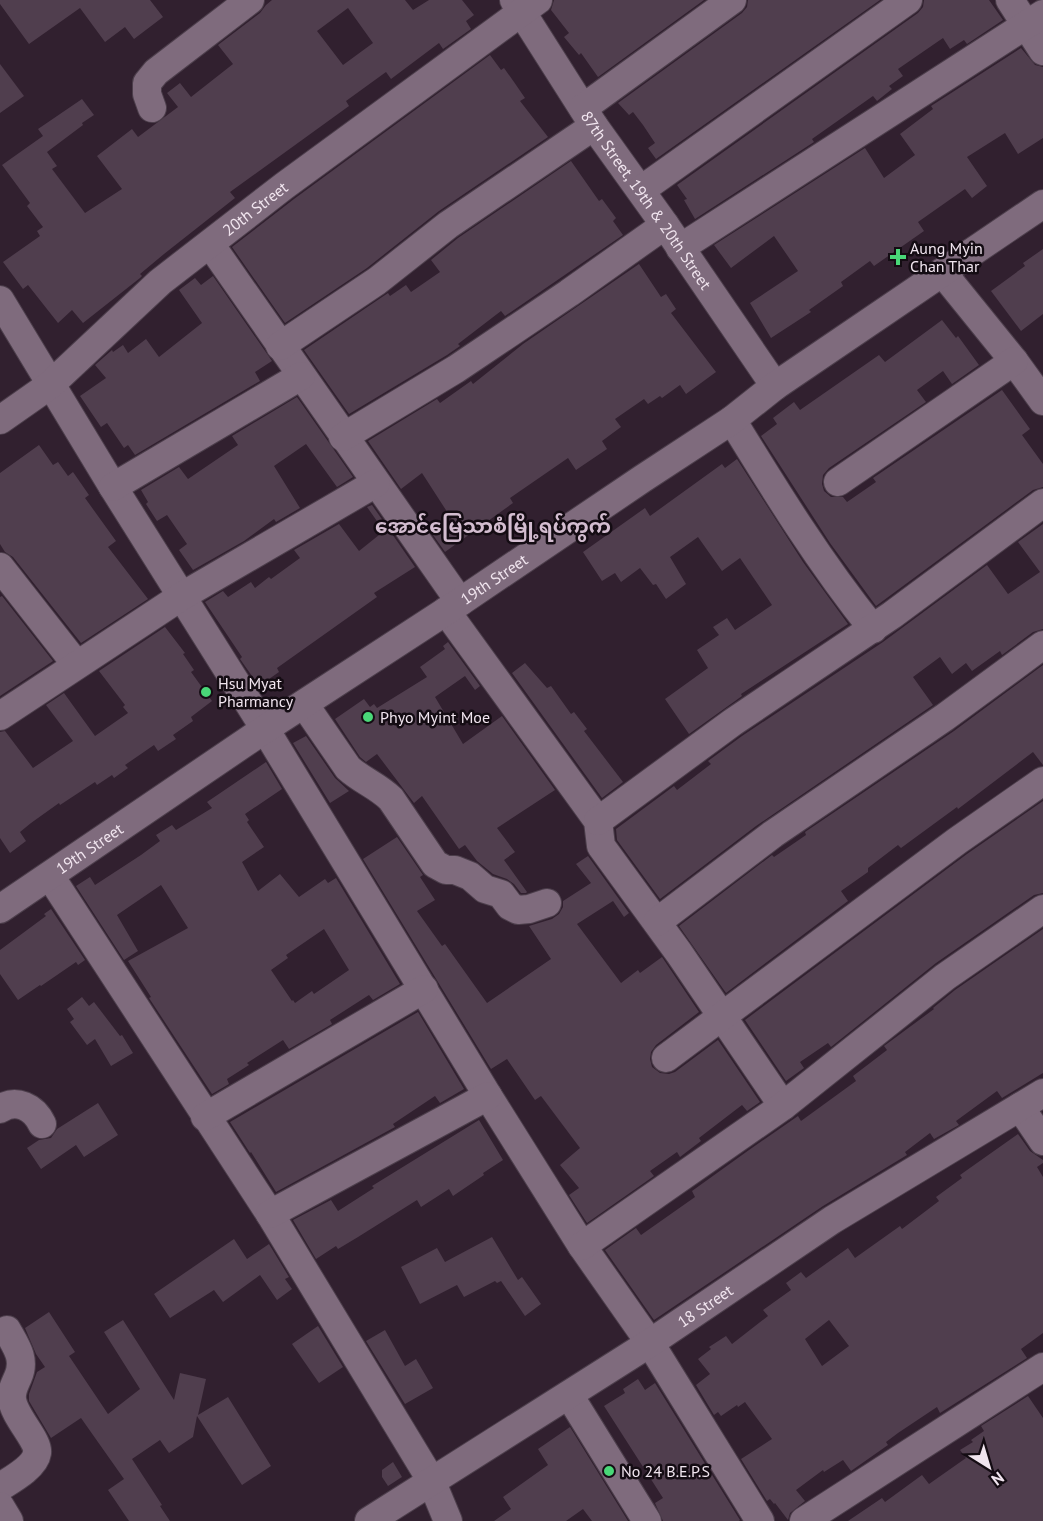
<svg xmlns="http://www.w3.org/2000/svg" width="1043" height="1521" viewBox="0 0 1043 1521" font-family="'PT Sans','Noto Sans Myanmar',sans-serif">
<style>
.building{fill:#503e4e;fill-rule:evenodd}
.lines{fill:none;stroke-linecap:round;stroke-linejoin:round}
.minor-casing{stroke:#4c3e4b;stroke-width:30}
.minor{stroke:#7f6b7d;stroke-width:28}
.poi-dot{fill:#49d778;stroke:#140c13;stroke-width:2}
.labels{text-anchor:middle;stroke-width:5;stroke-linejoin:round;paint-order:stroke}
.street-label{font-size:16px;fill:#f1e5ef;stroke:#140c13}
.poi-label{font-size:16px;fill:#f1e5ef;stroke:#140c13;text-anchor:start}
.quarter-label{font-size:20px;font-weight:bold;fill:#d3bdd0;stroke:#140c13}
</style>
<rect width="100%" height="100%" fill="#31202f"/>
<g class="building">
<polygon points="0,0 150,0 163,17 134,39 125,27 105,42 80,8 29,44 0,4"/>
<path d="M 272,0 L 405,0 L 413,10 L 429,0 L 462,0 L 474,15 L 466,21 L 471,29 L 443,49 L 439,43 L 391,79 L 386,72 L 346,101 L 349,106 L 230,192 L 235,198 L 164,254 L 140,274 L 142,276 L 140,278 L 83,323 L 72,310 L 58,323 L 28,285 L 23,289 L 3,262 L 40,236 L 37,231 L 43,227 L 27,206 L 30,203 L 2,165 L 43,136 L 38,129 L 82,99 L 94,115 L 82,123 L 83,125 L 47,152 L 57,166 L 52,169 L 85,213 L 122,189 L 97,156 L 132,129 L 138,137 L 178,107 L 167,93 L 180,83 L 191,97 L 233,64 L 218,45 L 260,13 L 266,5 ZM 348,8 L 373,43 L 343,65 L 317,31 Z"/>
<polygon points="554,0 704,0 598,77 581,53 579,55 564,37 569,33 551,10"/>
<polygon points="748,0 880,0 656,159 648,148 655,143 643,125 633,112 629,115 618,103 742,13 747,7"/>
<polygon points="924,0 989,0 1003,20 967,44 964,40 950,49 943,38 898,69 903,76 889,86 892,89 877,101 873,96 812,139 814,142 695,219 684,200 687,199 677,185 918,13 923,7"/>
<polygon points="1021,48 1035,65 1043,67 1043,138 1018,154 1005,133 967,157 987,186 972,198 965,189 918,222 924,231 874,266 870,261 841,282 843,286 809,310 811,312 771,338 750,303 798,271 774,236 731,268 714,245 865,148 884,178 915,155 900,134 933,109 931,106"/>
<polygon points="490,55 501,70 504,68 514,82 525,98 520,101 548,137 439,211 367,268 285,323 232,247 294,199"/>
<polygon points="0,64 24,96 0,113"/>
<polygon points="571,161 599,201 602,199 616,218 613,221 623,235 505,316 501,311 458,344 460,346 447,355 349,414 304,350 388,293 390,296 406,285 411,292 440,272 431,260 458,238"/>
<polygon points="1043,249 1043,314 1021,331 991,291 1025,266 1023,263"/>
<polygon points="639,264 661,297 666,294 676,309 671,313 716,372 686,394 680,385 662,398 660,396 648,404 644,399 615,419 621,427 602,441 607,449 576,470 568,458 510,498 513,503 445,552 433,535 453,521 422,473 401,489 368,441 437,399 440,403 471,381 473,384 523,344"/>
<polygon points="213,276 272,361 255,372 260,381 135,455 128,445 124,448 107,423 101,427 80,396 106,378 95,365 112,350 113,352 123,345 128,353 146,339 159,357 202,323 179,290 195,278 201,285"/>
<polygon points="942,320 956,338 958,336 979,365 952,384 943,371 917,390 926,402 829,468 823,475 822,484 824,491 831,497 843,497 847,502 876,482 873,478 1002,390 1030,429 1022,435 1043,464 1043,487 1033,490 876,606 830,543 761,436 777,424 773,418 794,402 800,410 879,355 885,362"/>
<polygon points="297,397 353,477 337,487 306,444 274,466 300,508 276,522 274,519 244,541 193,570 179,550 187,544 167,515 157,521 146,504 148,502 141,490 179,467 188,479 238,445 232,436"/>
<polygon points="39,445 53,465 58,462 68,476 73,472 89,495 85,498 116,541 108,547 148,599 81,643 13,557 5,552 0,544 0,473"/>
<polygon points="737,459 803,562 848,624 741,694 742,696 689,734 665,699 708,668 697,650 719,635 713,627 727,618 735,630 772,605 740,558 722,571 698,537 670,557 686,584 666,599 656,584 653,585 640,568 621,582 615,573 602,581 583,552 645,508 650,516 722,464 725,468"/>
<polygon points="372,505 415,567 374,593 377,597 277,668 279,672 259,686 240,659 242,657 205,602 223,591 228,597 251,582 255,588 269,577 271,579 300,558 294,550 339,524 359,551 384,531 367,507"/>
<polygon points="1043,524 1043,629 1033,632 1002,655 1000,651 972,671 966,663 952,674 940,657 913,677 933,705 756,826 660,899 617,840 616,829 674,786 677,790 711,764 708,761 742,736 883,642 987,565 1008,594 1040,572 1018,542"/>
<polygon points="2,596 53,661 0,696 0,597"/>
<polygon points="165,627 185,653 183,654 194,670 191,672 212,701 191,717 193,721 173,735 176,739 158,751 154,745 125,765 128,768 114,778 112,775 97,785 95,782 60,805 59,803 31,823 20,832 26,841 10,853 0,838 0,732 5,731 33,768 73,741 46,705 64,693 95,736 128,713 123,707 125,705 99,671"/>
<polygon points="448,642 480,686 475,690 465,676 435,697 463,744 502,716 555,790 497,828 515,852 504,860 527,892 526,893 521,893 514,884 507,879 493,874 477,861 465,845 459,849 422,796 414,803 377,754 366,762 360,757 335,719 364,699 370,707 374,704 377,708 427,677 420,667 445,649 443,646"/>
<polygon points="525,663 547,688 551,686 571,714 574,712 587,729 584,731 623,782 602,798 512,673"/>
<polygon points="1043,665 1043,765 1033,752 958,809 957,807 901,848 898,845 868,868 868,872 841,891 848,901 726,993 679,926 772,855 774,857 806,835 805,832 954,731"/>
<polygon points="306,736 335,778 349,791 330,803 293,743"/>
<path d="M 266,762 L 282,789 L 245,814 L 249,820 L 247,822 L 264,847 L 242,862 L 258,891 L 280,874 L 299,897 L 325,879 L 328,883 L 336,878 L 400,984 L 373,1000 L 369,995 L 330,1020 L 332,1024 L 289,1049 L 283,1040 L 247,1063 L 249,1065 L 227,1079 L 229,1084 L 212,1094 L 149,998 L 151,997 L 128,961 L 188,928 L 161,885 L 117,915 L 138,951 L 124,960 L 76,886 L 90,877 L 95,885 L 141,855 L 160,841 L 156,835 L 172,825 L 176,830 L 212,808 L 207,802 ZM 324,929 L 349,970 L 314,994 L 312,991 L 295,1003 L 293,1000 L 292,1001 L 271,970 L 288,958 L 286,955 Z"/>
<polygon points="1043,801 1043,893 1034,895 936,963 831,1047 828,1043 800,1062 804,1068 786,1081 745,1020 967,854"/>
<polygon points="397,837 423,875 420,877 435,900 417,911 442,946 445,944 487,1003 551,959 529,926 552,919 559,914 563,907 563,901 591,883 576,864 588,856 629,913 624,917 613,901 577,924 621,983 638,970 640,973 662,957 699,1012 656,1045 651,1052 650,1059 652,1067 660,1073 669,1074 675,1072 718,1040 760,1102 747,1111 742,1105 699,1138 701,1141 680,1157 677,1152 650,1171 654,1176 587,1223 569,1195 579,1188 560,1165 580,1148 541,1096 535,1100 507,1059 491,1069 363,859"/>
<polygon points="51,909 85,960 78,965 76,962 41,986 40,985 18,1000 0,974 0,950 46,916 44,914"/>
<polygon points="1043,929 1043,1073 1002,1098 997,1091 956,1121 959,1125 934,1139 930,1133 905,1152 907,1155 823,1206 654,1320 605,1250 636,1228 641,1235 695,1197 692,1191 749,1150 798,1116 801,1121 856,1081 853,1076 887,1050 884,1046 934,1009 933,1008 955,990"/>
<polygon points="82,997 89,1006 94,1002 120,1036 122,1035 133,1053 111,1066 95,1039 87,1045 70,1022 74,1019 67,1009"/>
<polygon points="418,1012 464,1089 440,1103 435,1096 393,1124 395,1127 276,1192 251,1152 250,1153 230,1122"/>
<polygon points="98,1103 118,1135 84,1157 76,1145 41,1169 27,1148 39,1140 51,1138 57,1129"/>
<polygon points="479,1120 503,1160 483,1173 484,1175 453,1196 449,1189 421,1207 417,1200 358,1237 338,1249 336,1246 316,1259 293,1220 331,1200 338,1211 374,1188 372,1186"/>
<path d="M 1018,1134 L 1030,1151 L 1043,1160 L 1043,1163 L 1037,1167 L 1043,1177 L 1043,1333 L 1021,1349 L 1027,1358 L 951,1406 L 940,1413 L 937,1407 L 898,1433 L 886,1442 L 888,1445 L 851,1471 L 843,1460 L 824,1472 L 823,1470 L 796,1490 L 805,1501 L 790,1513 L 788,1520 L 775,1503 L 774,1504 L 770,1499 L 767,1501 L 741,1459 L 772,1439 L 745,1402 L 738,1407 L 737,1405 L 721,1416 L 718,1412 L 714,1415 L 696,1385 L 710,1374 L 698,1359 L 711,1349 L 709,1347 L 726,1336 L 732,1344 L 768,1316 L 763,1310 L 791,1290 L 786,1283 L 801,1272 L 806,1278 L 848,1248 L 855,1258 L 900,1226 L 902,1229 L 939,1201 L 936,1197 L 962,1178 L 960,1175 ZM 829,1320 L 849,1346 L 822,1366 L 805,1339 Z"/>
<polygon points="492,1237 518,1280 522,1277 541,1304 525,1316 501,1281 497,1283 495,1281 464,1297 457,1285 420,1304 401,1267 437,1248 445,1262"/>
<polygon points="234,1239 247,1259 269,1244 289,1277 285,1279 292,1289 277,1300 260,1275 223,1302 214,1290 170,1318 154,1294"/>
<polygon points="49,1312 75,1352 69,1356 108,1414 140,1389 104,1332 123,1320 174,1400 180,1373 206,1379 198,1415 228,1397 271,1466 242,1485 197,1416 193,1437 169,1453 160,1440 132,1459 162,1505 160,1506 170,1521 129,1521 108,1490 124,1479 81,1418 51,1438 29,1401 29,1394 37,1372 45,1367 36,1354 25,1328"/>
<polygon points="318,1326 343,1367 319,1383 292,1344"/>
<polygon points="385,1330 405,1366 416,1359 433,1388 405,1404 366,1341"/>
<polygon points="638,1379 645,1390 655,1383 740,1520 739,1521 663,1521 655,1503 663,1498 604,1406 625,1393 623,1389"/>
<polygon points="1028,1396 1043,1418 1043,1521 848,1521 882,1498 885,1502 922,1475 929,1484 966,1458 960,1450 973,1442 971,1440 984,1431 981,1426"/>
<polygon points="570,1427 628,1521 592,1521 583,1509 566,1521 494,1521 511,1509 503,1497 548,1465 538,1449"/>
<polygon points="393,1462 402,1477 388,1486 382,1477 382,1470"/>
</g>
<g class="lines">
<defs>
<g id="minor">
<path id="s1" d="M 514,0 L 594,126 L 665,225 L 775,386"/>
<polyline points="1010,0 1043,51"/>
<polyline points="152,108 147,94 147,83 156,72 250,0"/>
<polyline points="583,108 732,0"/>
<polyline points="641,190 908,0"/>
<polyline points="210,244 460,602"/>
<polyline points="680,248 1043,14"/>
<polyline points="942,272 1014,361 1043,401"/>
<polyline points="0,300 113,487 265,729 488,1096 582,1246 650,1343 760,1521"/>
<polyline points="280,346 377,281 448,225 594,126"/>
<path id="s2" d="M 0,420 L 50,385 L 160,282 L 284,186 L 538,0"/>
<path d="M 732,420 C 776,492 820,563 873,629"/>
<polyline points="343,437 456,369 569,293 665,225"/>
<polyline points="838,482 1014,361"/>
<polyline points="113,487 301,376"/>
<polyline points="0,567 76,664"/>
<polyline points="446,611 598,821 601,846 679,953 783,1106"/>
<path d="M 304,704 L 348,768 C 361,780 378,786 391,799 L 435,864 L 446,870 L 455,870 L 470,876 L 485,889 L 501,894 L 510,906 L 518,910 L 529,909 L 547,903"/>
<polyline points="0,716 182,596 376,483"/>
<polyline points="598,821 733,722 892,615 1043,503"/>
<polyline points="50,876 270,1214 431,1480 448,1521"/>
<path id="s3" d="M 0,909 L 265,729 L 460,602 L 642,479 L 732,420 L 775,386 L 1043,204"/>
<polyline points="657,922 773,834 945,717 1043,645"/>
<polyline points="666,1058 957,841 1043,781"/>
<polyline points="1020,1107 1043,1141"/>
<path d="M 0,1109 C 16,1098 34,1107 42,1124"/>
<polyline points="205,1117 424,989"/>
<polyline points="270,1214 488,1096"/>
<polyline points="582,1246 783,1106 945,977 1043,909"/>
<polyline points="569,1395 647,1521"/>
<path d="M 0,1487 C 11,1480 35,1467 37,1453 C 39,1440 14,1417 12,1399 C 11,1391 15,1384 18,1377 C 26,1359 16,1346 7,1330"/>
<polyline points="0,1506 9,1521"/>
<path id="s4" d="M 369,1521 L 650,1343 L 832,1220 L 1043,1093"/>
<polyline points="804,1521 1043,1367"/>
</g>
</defs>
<use href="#minor" class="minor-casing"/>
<use href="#minor" class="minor"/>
</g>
<g class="poi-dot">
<path d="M895 248h6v6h6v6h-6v6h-6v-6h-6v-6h6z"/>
<circle cx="206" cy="692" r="6"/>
<circle cx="368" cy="717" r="6"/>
<circle cx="609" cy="1471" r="6"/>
</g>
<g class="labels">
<g class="street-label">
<text dy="6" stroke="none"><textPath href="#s1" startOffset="240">87th Street, 19th &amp; 20th Street</textPath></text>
<text dy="6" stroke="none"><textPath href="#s2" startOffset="332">20th Street</textPath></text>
<text dy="6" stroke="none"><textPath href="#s3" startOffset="594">19th Street</textPath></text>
<text dy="6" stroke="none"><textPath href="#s3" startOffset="108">19th Street</textPath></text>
<text dy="6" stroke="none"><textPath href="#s4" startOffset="399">18 Street</textPath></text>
</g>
<g class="poi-label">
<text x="910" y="254">Aung Myin<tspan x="910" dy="18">Chan Thar</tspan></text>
<text x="218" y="689">Hsu Myat<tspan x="218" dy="18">Pharmancy</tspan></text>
<text x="380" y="723">Phyo Myint Moe</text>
<text x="621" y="1477">No 24 B.E.P.S</text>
</g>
<g class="quarter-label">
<text x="493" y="533">အောင်မြေသာစံမြို့ရပ်ကွက်</text>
</g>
</g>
<g transform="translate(989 1467) rotate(143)" stroke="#140c13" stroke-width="4.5" paint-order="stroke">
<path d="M0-4.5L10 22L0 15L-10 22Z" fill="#f1e5ef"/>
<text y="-9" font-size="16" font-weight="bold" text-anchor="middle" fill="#f1e5ef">N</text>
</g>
</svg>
